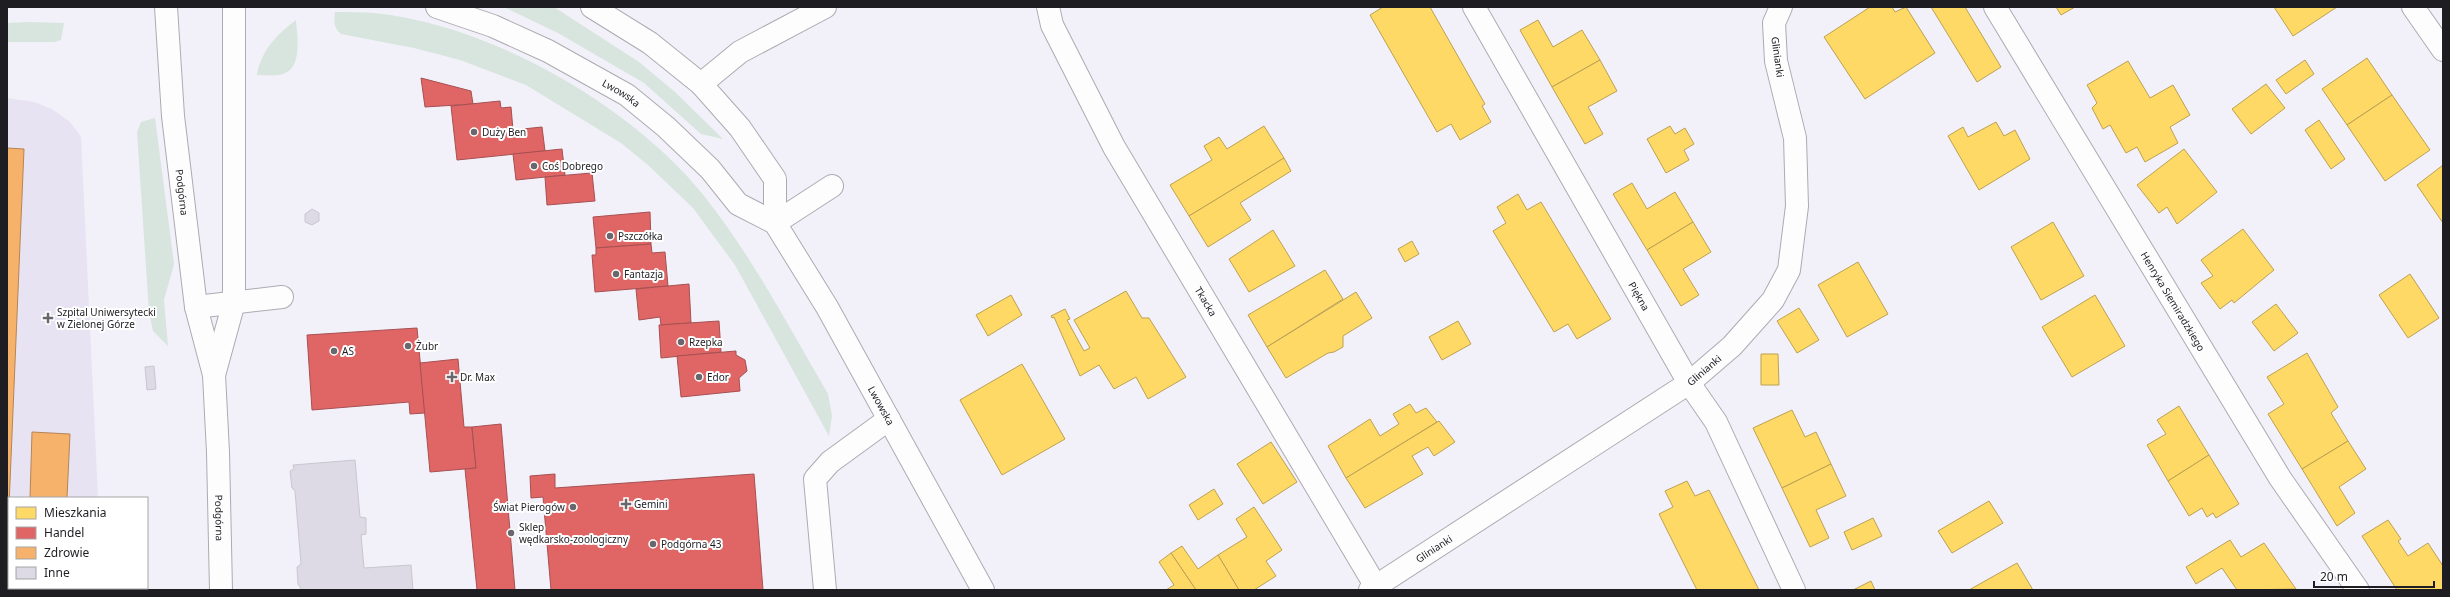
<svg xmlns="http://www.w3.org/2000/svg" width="2450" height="597" viewBox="0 0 2450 597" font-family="'Noto Sans',sans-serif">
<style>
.built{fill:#e7e3f2}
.green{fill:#d7e5de}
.homes{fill:#ffd966;stroke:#bca152}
.shops{fill:#e06666;stroke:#a65052}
.health{fill:#f6b26b;stroke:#b58555}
.building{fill:#ddd9e5;stroke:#c9c7ce}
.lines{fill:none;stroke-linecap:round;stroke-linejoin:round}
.minor-casing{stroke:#adabb2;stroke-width:24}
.minor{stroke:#fdfdfe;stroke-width:22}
.poi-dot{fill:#68676d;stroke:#fff;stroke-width:1.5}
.labels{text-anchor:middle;stroke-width:4;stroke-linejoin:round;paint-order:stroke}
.street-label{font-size:10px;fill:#1e1d22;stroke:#fff}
.poi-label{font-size:10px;fill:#1e1d22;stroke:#fff;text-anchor:start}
</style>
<rect width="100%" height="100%" fill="#f2f0f8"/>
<polygon class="built" points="7,98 34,102 52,109 70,122 81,137 98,498 9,498 9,588 102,588 102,590 7,590"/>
<g class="green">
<polygon points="504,7 554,7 639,62 675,92 723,139 701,134 644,83 558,33"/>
<path d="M 335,12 C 348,12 361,12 374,13 C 490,24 634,107 705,197 C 753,258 789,327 828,394 L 832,416 L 829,436 L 735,265 L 693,208 L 648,165 L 621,143 L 526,85 L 460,60 L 414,48 L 341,34 C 333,27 334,21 335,12 Z"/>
<path d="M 296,20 C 297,37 304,71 279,75 C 272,76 264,75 257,75 C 261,51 277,34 296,20 Z"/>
<polygon points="30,22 64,23 61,40 55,42 7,42 7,23"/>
<polygon points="155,118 174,264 164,300 168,346 153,331 149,312 137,132 141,122"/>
</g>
<g class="homes">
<polygon points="1383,7 1430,7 1485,104 1482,106 1491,122 1460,140 1451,124 1437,132 1370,15"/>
<polygon points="1870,7 1892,7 1895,12 1906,7 1935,53 1865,99 1824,37"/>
<polygon points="1931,7 1965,7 2001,67 1977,82"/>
<polygon points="2056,7 2075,7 2061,15"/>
<polygon points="2274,7 2337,7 2293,36"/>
<polygon points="1538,20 1553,47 1582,30 1600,60 1552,87 1520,30"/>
<polygon points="2367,58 2392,95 2347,125 2322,89"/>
<polygon points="1600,60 1617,91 1588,107 1603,134 1585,144 1552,87"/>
<polygon points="2305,60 2314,74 2286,94 2276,80"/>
<polygon points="2128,61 2150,98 2173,85 2190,115 2170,127 2178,143 2145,162 2137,147 2126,153 2110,125 2103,129 2092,108 2097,103 2087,85"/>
<polygon points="2266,84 2285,108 2251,134 2232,109"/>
<polygon points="2392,95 2430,150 2385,181 2347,125"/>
<polygon points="2319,120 2345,159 2331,169 2305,130"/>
<polygon points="1996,122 2004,136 2015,130 2030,159 1979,190 1948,136 1963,127 1968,137"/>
<polygon points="1264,126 1284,158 1189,216 1170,185 1212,160 1204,146 1219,137 1227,149"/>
<polygon points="1670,126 1675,134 1685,128 1694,144 1684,150 1689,160 1666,173 1647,139"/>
<polygon points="2184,149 2217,192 2177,224 2167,207 2159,213 2137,185"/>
<polygon points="1284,158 1291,171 1240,203 1251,220 1208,247 1189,216"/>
<polygon points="2443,165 2443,223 2417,185"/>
<polygon points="1632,183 1647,209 1675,192 1693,222 1647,250 1613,194"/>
<polygon points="1518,194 1527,210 1541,202 1611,319 1577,339 1568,324 1554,332 1493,231 1506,223 1497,207"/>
<polygon points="1693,222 1711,252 1683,269 1699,295 1681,306 1647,250"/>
<polygon points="2053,222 2084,276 2041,300 2011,247"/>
<polygon points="2243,229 2274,270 2234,303 2232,300 2220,309 2201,283 2213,276 2201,260"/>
<polygon points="1273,230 1295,266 1249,292 1229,259"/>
<polygon points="1412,241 1419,254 1405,262 1398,249"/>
<polygon points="1858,262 1888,314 1847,337 1818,285"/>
<polygon points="1325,270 1343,299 1267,347 1248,315"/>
<polygon points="2410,274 2439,318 2408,338 2379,295"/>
<polygon points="1126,291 1142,318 1149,318 1186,377 1148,399 1136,377 1114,389 1099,365 1080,376 1054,317 1052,318 1051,316 1065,309 1070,319 1067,320 1084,351 1090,348 1074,320"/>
<polygon points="1356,292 1372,318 1343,336 1343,347 1334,352 1328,353 1286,378 1267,347"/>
<polygon points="1011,295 1022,315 988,336 976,315"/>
<polygon points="2095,295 2125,346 2072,377 2042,327"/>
<polygon points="2276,304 2298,333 2274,351 2252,322"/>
<polygon points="1799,308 1819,340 1797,353 1777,321"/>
<polygon points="1458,321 1471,344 1442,360 1429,337"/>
<polygon points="2307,353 2338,407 2331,413 2348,441 2302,469 2268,414 2284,404 2267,377"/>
<polygon points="1761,354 1778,354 1779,385 1761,385"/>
<polygon points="1022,364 1065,439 1002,475 960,400"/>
<polygon points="1410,404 1416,413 1426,408 1437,422 1346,478 1328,446 1370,419 1380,436 1399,424 1393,414"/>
<polygon points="2179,406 2209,455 2168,481 2147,445 2166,434 2157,420"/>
<polygon points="1792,410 1805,437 1816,432 1831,464 1782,488 1753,428"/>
<polygon points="1439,421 1455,442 1434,456 1428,447 1412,456 1423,474 1365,508 1346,478"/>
<polygon points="2348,441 2366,469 2339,487 2355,513 2337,526 2302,469"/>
<polygon points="1271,442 1297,482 1263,504 1237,464"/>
<polygon points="2209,455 2239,504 2216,518 2213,513 2207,517 2202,508 2189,516 2168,481"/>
<polygon points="1831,464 1846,496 1816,510 1829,538 1810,547 1782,488"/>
<polygon points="1687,481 1695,496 1709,490 1759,590 1697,590 1659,514 1673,507 1665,491"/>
<polygon points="1214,489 1223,504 1198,520 1189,505"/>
<polygon points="1989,501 2003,523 1952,553 1938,531"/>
<polygon points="1254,507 1282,550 1266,561 1276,576 1254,590 1239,590 1218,555 1247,537 1236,519"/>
<polygon points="1873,518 1882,536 1852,550 1844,532"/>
<polygon points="2388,520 2401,539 2398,541 2408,556 2428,543 2443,566 2443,590 2397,590 2362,536"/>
<polygon points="2230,540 2241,557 2264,543 2296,589 2237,590 2222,568 2196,584 2186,567"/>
<polygon points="1182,546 1198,569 1218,555 1239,590 1196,590 1171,553"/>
<polygon points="1171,553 1196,590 1166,590 1174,585 1159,562"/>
<polygon points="2017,563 2033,590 1969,590"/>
<polygon points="1871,581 1875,590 1853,590"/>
</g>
<g class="shops">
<polygon points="421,78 471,91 473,104 425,107"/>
<polygon points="500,101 501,108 511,107 513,130 542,127 545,151 457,160 451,106"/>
<polygon points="562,149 565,175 516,180 513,154"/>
<polygon points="592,173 595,201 547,205 545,177"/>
<polygon points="650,212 651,244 596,248 593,217"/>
<polygon points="651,244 652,253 665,252 668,286 595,292 592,255 596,255 596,248"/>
<polygon points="689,284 691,323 661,325 660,317 639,320 636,289"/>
<polygon points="719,321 721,352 661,358 659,325"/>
<polygon points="417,328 425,413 410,414 409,402 312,410 307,335"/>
<polygon points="736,351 736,355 745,360 747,371 739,378 740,391 681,397 677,356"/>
<polygon points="458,359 464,427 472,427 476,468 430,472 420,363"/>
<polygon points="501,424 515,590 477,590 465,469 476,468 472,427"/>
<polygon points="555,474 555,488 754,474 763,590 551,590 543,497 531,498 530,476"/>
</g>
<g class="health">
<polygon points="7,148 24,149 7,554"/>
<polygon points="32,432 70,434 67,498 30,498"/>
<polygon points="7,586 19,588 19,590 7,590"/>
<rect x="19" y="588" width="44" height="2"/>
</g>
<g class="building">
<polygon points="312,209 319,213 319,221 312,225 305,222 305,214"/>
<polygon points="154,366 156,389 147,390 145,367"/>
<polygon points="355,460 360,517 366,518 366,534 361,535 364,568 411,565 413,590 302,590 298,584 297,567 301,564 295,491 292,488 290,471 294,469 293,465"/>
</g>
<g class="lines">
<defs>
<g id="minor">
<path id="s1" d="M 166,7 L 173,116 L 196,307 L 214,375 L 218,452 L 221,590"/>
<path id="s2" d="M 437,7 L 493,26 L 548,51 L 627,95 L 666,127 L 710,169 L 738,204 L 775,223 L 827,307 L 983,590"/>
<polyline points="592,7 650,43 701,84 740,128 775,179 775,223"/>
<path id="s3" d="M 1048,7 L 1052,25 L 1114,147 L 1378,590"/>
<path id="s4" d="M 1474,7 L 1689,383 L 1716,422 L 1794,590"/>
<path id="s5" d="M 1995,7 L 2280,478 L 2358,590"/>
<polyline points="2413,7 2443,50"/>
<polyline points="701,84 740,52 825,7"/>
<polyline points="775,223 832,186"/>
<polyline points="196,307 282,297"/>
<polyline points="214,375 234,302 234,7"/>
<polyline points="825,590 815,479 830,462 889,419"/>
<path id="s6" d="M 1370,590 L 1689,383 L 1732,346 L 1773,300 L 1789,270 L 1797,206 L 1795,138 L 1776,61 L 1774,23 L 1781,7"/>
</g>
</defs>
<use href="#minor" class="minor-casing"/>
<use href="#minor" class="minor"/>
</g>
<g class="poi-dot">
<circle cx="474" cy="132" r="4"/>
<circle cx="534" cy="166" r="4"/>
<circle cx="610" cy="236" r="4"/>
<circle cx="616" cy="274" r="4"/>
<path d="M46 312h4v4h4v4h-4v4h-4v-4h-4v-4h4z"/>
<circle cx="681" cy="342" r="4"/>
<circle cx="408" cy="346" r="4"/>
<circle cx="334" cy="351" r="4"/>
<path d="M450 371h4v4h4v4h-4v4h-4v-4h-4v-4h4z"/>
<circle cx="699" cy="377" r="4"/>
<path d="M624 498h4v4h4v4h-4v4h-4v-4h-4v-4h4z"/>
<circle cx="573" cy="507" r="4"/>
<circle cx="511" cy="533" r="4"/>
<circle cx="653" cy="544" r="4"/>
</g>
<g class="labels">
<g class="street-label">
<text transform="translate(1778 57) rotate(82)" y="4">Glinianki</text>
<text dy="4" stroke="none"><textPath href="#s2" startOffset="204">Lwowska</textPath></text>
<text dy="4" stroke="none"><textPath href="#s1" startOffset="186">Podgórna</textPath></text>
<text dy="4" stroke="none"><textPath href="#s4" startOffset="333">Piękna</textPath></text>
<text dy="4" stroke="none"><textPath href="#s5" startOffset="344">Henryka Siemiradzkiego</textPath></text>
<text dy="4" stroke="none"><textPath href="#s3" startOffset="335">Tkacka</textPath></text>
<text dy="4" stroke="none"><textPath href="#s6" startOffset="400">Glinianki</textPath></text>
<text dy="4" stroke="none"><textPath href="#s2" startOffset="619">Lwowska</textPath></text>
<text dy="4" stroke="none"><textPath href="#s1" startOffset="515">Podgórna</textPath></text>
<text dy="4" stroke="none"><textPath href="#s6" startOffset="76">Glinianki</textPath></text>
</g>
<g class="poi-label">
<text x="482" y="136">Duży Ben</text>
<text x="542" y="170">Coś Dobrego</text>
<text x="618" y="240">Pszczółka</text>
<text x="624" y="278">Fantazja</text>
<text x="57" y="316">Szpital Uniwersytecki<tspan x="57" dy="12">w Zielonej Górze</tspan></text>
<text x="689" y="346">Rzepka</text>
<text x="416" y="350">Żubr</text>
<text x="342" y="355">AS</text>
<text x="460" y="381">Dr. Max</text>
<text x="707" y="381">Edor</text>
<text x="634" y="508">Gemini</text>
<text x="565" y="511" text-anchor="end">Świat Pierogów</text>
<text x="519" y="531">Sklep<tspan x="519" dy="12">wędkarsko-zoologiczny</tspan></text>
<text x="661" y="548">Podgórna 43</text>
</g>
</g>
<rect width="2450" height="597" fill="none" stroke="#1e1d22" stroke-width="16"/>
<rect x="8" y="497" width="140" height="92" fill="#ffffff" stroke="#a5a5a7"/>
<rect x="16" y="507" width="20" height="12" fill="#ffd966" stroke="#a5a5a7"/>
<text x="44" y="517" font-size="12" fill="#1e1d22">Mieszkania</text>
<rect x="16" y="527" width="20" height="12" fill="#e06666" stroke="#a5a5a7"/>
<text x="44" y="537" font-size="12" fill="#1e1d22">Handel</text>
<rect x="16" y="547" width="20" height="12" fill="#f6b26b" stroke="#a5a5a7"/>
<text x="44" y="557" font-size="12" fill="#1e1d22">Zdrowie</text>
<rect x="16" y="567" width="20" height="12" fill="#ddd9e5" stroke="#a5a5a7"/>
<text x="44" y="577" font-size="12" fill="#1e1d22">Inne</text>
<path d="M2314 581v6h120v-6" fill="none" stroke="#1e1d22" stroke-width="2"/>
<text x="2320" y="581" font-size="12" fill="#1e1d22" stroke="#ffffff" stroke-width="3" paint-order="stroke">20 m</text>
</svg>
